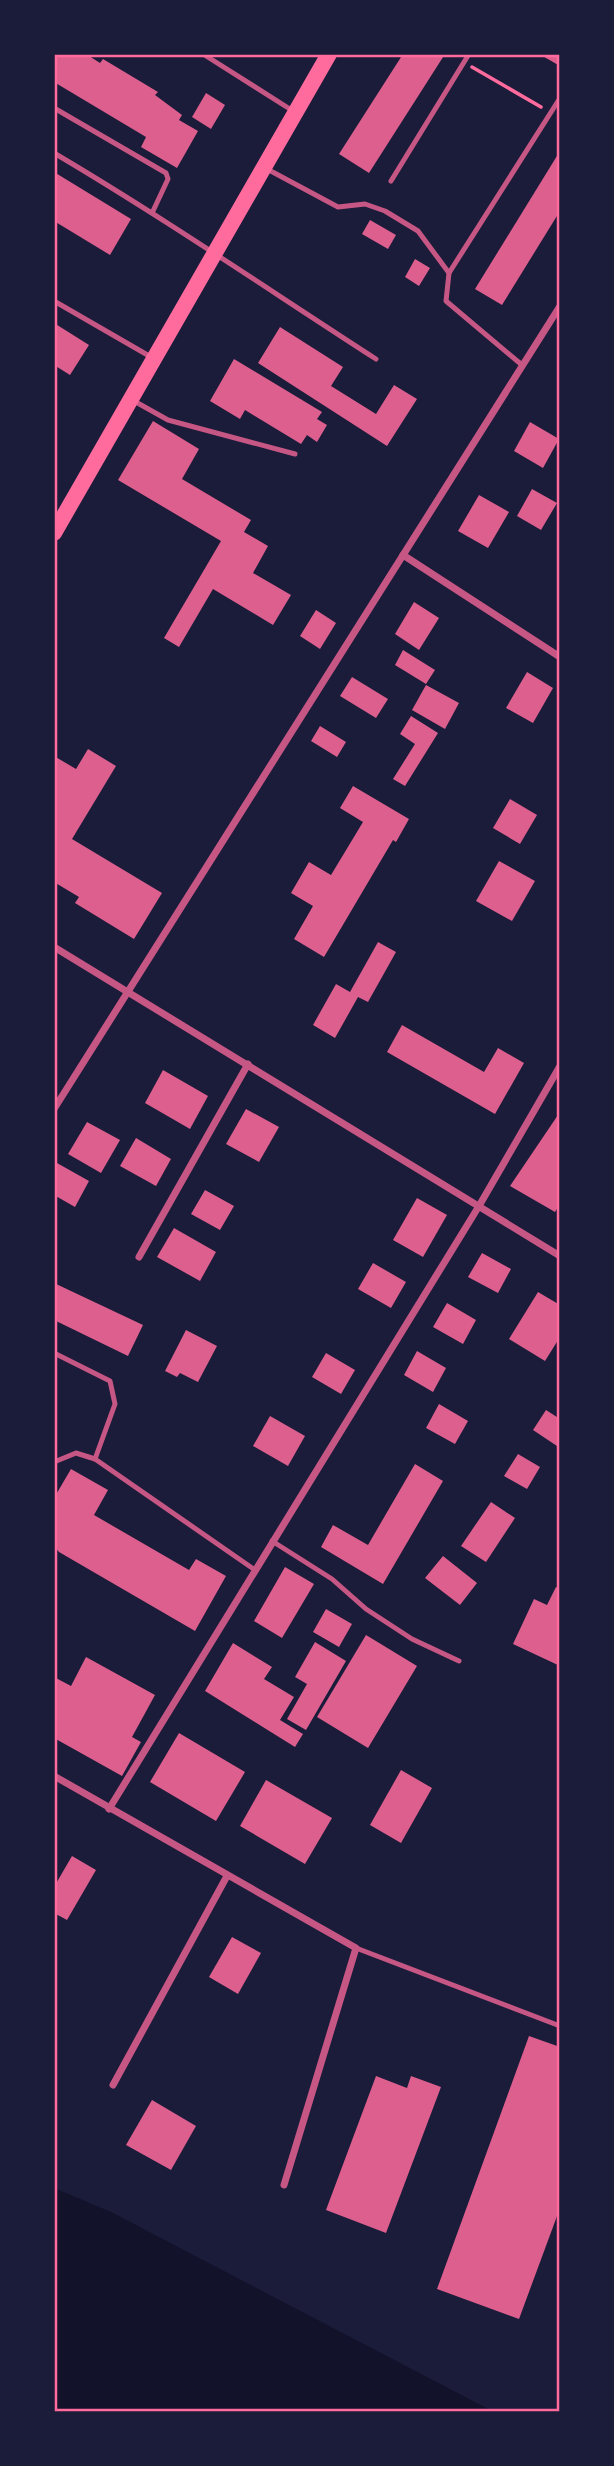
<svg xmlns="http://www.w3.org/2000/svg" width="614" height="2466" viewBox="0 0 614 2466" font-family="'Noto Serif',serif">
<style>
.water{fill:#12122b}
.building{fill:#dd5f8e}
.lines{fill:none;stroke-linecap:round;stroke-linejoin:round}
.path{stroke:#ff6b9d;stroke-width:3.5}
.service{stroke:#c65784;stroke-width:5}
.minor{stroke:#c65784;stroke-width:7}
.primary{stroke:#ff6b9d;stroke-width:16}
.neatline{fill:none;stroke:#ff6b9d;stroke-width:2.5}
</style>
<rect width="100%" height="100%" fill="#1b1b3a"/>
<polygon class="water" points="54,2188 111,2212 494,2412 54,2412"/>
<g class="building">
<polygon points="54,54 86,54 100,63 103,59 158,92 155,95 182,115 179,120 198,131 177,168 141,147 146,137 54,82"/>
<polygon points="403,54 445,54 369,173 339,154"/>
<polygon points="539,54 560,54 560,66"/>
<polygon points="206,93 225,105 211,129 192,117"/>
<polygon points="560,151 560,211 502,305 475,289"/>
<polygon points="54,172 131,219 110,255 54,221"/>
<polygon points="370,220 396,235 388,249 362,234"/>
<polygon points="415,259 430,268 419,286 405,277"/>
<polygon points="54,323 89,345 70,375 54,365"/>
<polygon points="280,327 343,367 331,386 376,414 394,385 417,399 387,446 258,363"/>
<polygon points="234,359 322,412 317,419 327,425 317,442 307,435 301,444 245,410 240,419 210,401"/>
<polygon points="153,421 199,449 182,479 251,520 244,532 268,546 253,573 291,595 273,625 213,589 179,647 164,638 221,541 118,480"/>
<polygon points="530,422 559,439 543,468 514,451"/>
<polygon points="532,489 557,503 541,530 517,516"/>
<polygon points="479,495 509,512 488,548 458,531"/>
<polygon points="414,602 439,618 419,650 395,634"/>
<polygon points="316,610 336,623 320,649 300,636"/>
<polygon points="403,650 435,670 426,684 395,665"/>
<polygon points="527,672 553,688 533,723 506,708"/>
<polygon points="352,677 388,699 376,718 340,696"/>
<polygon points="426,685 459,703 445,729 412,710"/>
<polygon points="411,716 438,733 405,786 393,779 415,744 400,734"/>
<polygon points="320,726 346,742 337,757 311,741"/>
<polygon points="88,749 116,766 72,839 162,893 134,939 75,903 79,897 54,882 54,756 76,769"/>
<polygon points="353,786 409,819 396,842 393,840 324,957 294,939 313,906 291,893 309,862 331,875 363,822 340,808"/>
<polygon points="510,799 537,815 520,844 493,828"/>
<polygon points="499,861 535,881 512,921 476,901"/>
<polygon points="378,942 396,952 368,1002 358,997 335,1038 313,1025 336,984 350,992"/>
<polygon points="402,1025 484,1072 498,1048 524,1063 495,1114 387,1052"/>
<polygon points="163,1070 208,1096 190,1129 145,1103"/>
<polygon points="246,1109 279,1127 259,1162 226,1144"/>
<polygon points="560,1112 560,1204 555,1212 510,1186"/>
<polygon points="87,1122 120,1140 101,1173 68,1154"/>
<polygon points="136,1138 171,1159 156,1186 120,1166"/>
<polygon points="57,1163 89,1181 75,1207 54,1195"/>
<polygon points="205,1190 234,1206 220,1230 191,1214"/>
<polygon points="417,1198 447,1215 423,1257 393,1240"/>
<polygon points="174,1228 216,1252 200,1281 157,1257"/>
<polygon points="482,1253 511,1269 498,1293 468,1277"/>
<polygon points="373,1263 406,1282 391,1308 358,1289"/>
<polygon points="54,1283 143,1325 128,1356 54,1320"/>
<polygon points="538,1292 560,1305 560,1337 545,1361 509,1339"/>
<polygon points="447,1303 476,1320 463,1344 433,1327"/>
<polygon points="186,1330 217,1346 198,1382 180,1373 177,1377 165,1371"/>
<polygon points="417,1351 446,1368 433,1392 404,1375"/>
<polygon points="326,1353 355,1370 341,1394 312,1377"/>
<polygon points="439,1404 468,1421 455,1444 426,1428"/>
<polygon points="546,1410 560,1419 560,1448 533,1430"/>
<polygon points="270,1416 305,1436 288,1466 253,1446"/>
<polygon points="518,1454 540,1467 527,1489 504,1476"/>
<polygon points="415,1464 443,1481 383,1584 321,1547 333,1525 368,1545"/>
<polygon points="71,1469 108,1490 94,1515 189,1570 196,1559 226,1576 195,1631 59,1552 54,1546 54,1498"/>
<polygon points="491,1502 515,1518 486,1562 461,1546"/>
<polygon points="443,1556 477,1583 460,1605 425,1578"/>
<polygon points="285,1567 314,1584 282,1638 254,1621"/>
<polygon points="556,1587 560,1589 560,1666 513,1644 534,1599 547,1605"/>
<polygon points="326,1609 352,1624 339,1647 313,1632"/>
<polygon points="366,1635 417,1666 368,1748 317,1717"/>
<polygon points="315,1642 346,1661 306,1730 287,1719 307,1684 295,1677"/>
<polygon points="233,1643 272,1667 264,1679 294,1697 280,1720 303,1734 295,1747 205,1691"/>
<polygon points="86,1657 155,1695 132,1737 141,1742 122,1776 54,1738 54,1677 71,1686"/>
<polygon points="179,1733 245,1772 216,1821 150,1782"/>
<polygon points="401,1770 432,1788 401,1843 370,1825"/>
<polygon points="266,1780 332,1818 305,1864 240,1826"/>
<polygon points="72,1856 96,1870 67,1920 54,1913 54,1887"/>
<polygon points="232,1937 261,1953 238,1994 209,1977"/>
<polygon points="529,2036 560,2047 560,2208 519,2319 437,2289"/>
<polygon points="376,2076 407,2088 411,2076 441,2087 386,2233 326,2210"/>
<polygon points="152,2100 196,2126 171,2170 126,2145"/>
</g>
<g class="lines">
<polyline class="path" points="472,67 541,107"/>
<g class="service">
<polyline points="203,54 293,111"/>
<polyline points="54,108 166,173 168,179 153,211"/>
<path d="M 54,153 C 164,218 269,290 376,359"/>
<polyline points="267,169 338,207 365,204 385,211 418,231 449,273 446,301 522,365"/>
<polyline points="391,181 469,54"/>
<polyline points="449,273 560,98"/>
<polyline points="54,301 151,357"/>
<polyline points="134,401 168,420 295,454"/>
<polyline points="54,1353 110,1381 115,1404 95,1459 255,1570"/>
<polyline points="54,1462 76,1453 95,1459"/>
<polyline points="272,1541 332,1579 366,1609 412,1639 459,1661"/>
<polyline points="356,1948 560,2026"/>
</g>
<g class="minor">
<polyline points="403,555 560,657"/>
<polyline points="54,947 560,1256"/>
<polyline points="54,1109 560,306"/>
<polyline points="139,1257 248,1064"/>
<polyline points="54,1776 356,1948 284,2185"/>
<polyline points="109,1809 479,1206 560,1066"/>
<polyline points="113,2085 227,1876"/>
</g>
<polyline class="primary" points="54,533 329,54"/>
</g>
<rect width="614" height="2466" fill="none" stroke="#1b1b3a" stroke-width="112"/>
<rect x="56" y="56" width="502" height="2354" class="neatline"/>
</svg>
